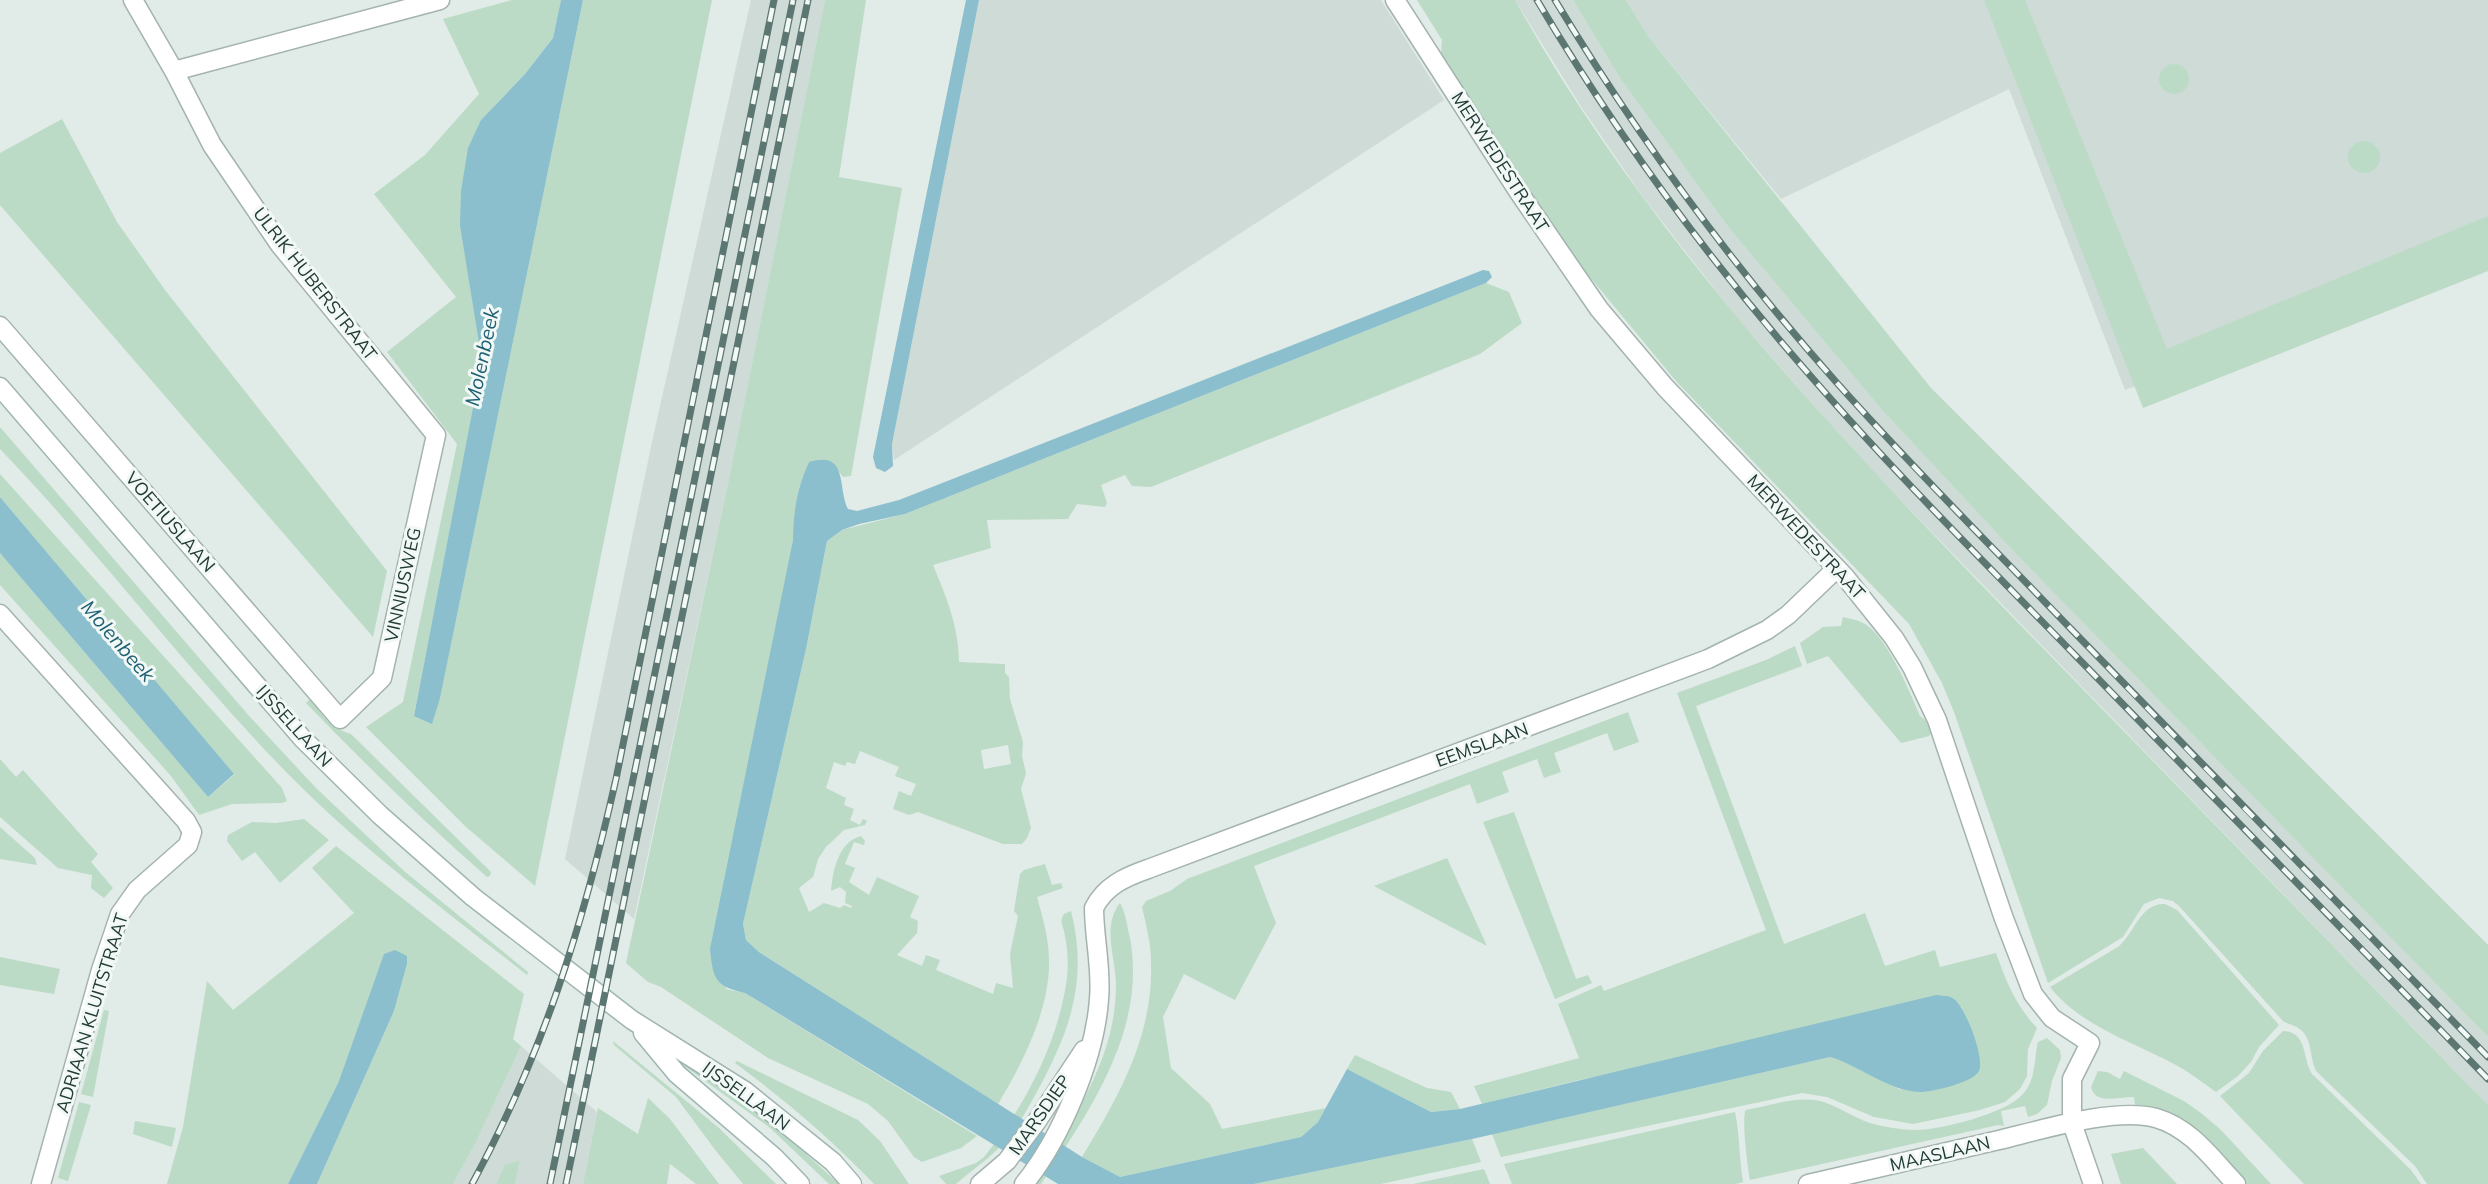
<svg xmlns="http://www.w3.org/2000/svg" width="2488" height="1184" viewBox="0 0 2488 1184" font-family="Mulish,sans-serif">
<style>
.built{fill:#cfdbd6}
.green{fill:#bbdbc6;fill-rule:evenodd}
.water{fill:#8bbfce}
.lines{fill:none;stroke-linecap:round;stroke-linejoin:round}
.minor-casing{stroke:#a4b3ae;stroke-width:21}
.secondary-casing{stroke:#a0b6b0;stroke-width:21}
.minor{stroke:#fff;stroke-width:18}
.secondary{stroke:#fff;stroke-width:18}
.rail-casing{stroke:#5c7671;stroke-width:7}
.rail{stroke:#f1f8f5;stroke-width:4.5;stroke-dasharray:14;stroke-linecap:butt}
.labels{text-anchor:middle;stroke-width:6;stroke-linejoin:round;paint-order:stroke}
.street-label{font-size:18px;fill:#223b36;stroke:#f1f8f5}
.water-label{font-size:20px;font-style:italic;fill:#1f6074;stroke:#f1f8f5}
</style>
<rect width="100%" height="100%" fill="#e1ebe7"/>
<g class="built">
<polygon points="751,0 825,0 727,488 634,919 565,859 652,442"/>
<polygon points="979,0 1381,0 1444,100 894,460 892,444"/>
<polygon points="1515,0 1573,0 1620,78 1729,228 1883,411 2018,556 2488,1037 2488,1105 1856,454 1735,315 1643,197 1582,108"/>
<polygon points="1626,0 2488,0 2488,254 2125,390 2009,89 1781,199 1648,36"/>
<polygon points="521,1046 597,1112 583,1184 515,1184 520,1160 505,1165 496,1184 453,1184 476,1142"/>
</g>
<g class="green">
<polygon points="512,0 561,0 553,38 525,74 481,120 460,226 483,361 414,715 440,697 583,0 712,0 535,886 465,826 366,727 403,702 457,444 387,352 456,297 374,194 425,155 479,94 443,19"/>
<path d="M 825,0 L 866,0 L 839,177 L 902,188 L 851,476 L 843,477 L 832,462 L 809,462 C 797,488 793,512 793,540 L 726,989 L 745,993 L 977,1136 L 961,1148 L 922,1162 L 914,1157 L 888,1121 L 868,1104 L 768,1058 L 661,987 L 648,982 L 626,963 L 727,488 Z"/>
<path d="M 1417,0 L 1515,0 C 1649,241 1847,447 2038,643 C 2188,797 2338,951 2488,1105 L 2488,1184 L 2427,1184 L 2415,1166 L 2317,1072 C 2309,1059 2313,1040 2301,1030 C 2296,1025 2289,1025 2283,1021 L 2179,906 L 2173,901 L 2159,898 L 2144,904 L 2123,937 L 2048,983 L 1954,712 L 1942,683 L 1909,624 L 1676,381 L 1575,259 L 1441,55 L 1442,40 Z"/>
<polygon points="1573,0 1626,0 1648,36 1931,388 2488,945 2488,1037 2018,556 1883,411 1729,228 1620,78"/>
<polygon points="1984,0 2025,0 2167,349 2488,216 2488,271 2143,408"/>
<circle cx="2174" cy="79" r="15"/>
<polygon points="62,119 117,222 165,290 387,571 373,637 0,205 0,153"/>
<circle cx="2364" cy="157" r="16"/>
<path d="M 1486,283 L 1509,292 L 1522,323 L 1480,354 L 1151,487 L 1132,486 L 1125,475 L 1101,485 L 1107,503 L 1105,507 L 1077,504 L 1068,519 L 987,520 L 991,548 L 933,565 C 946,596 959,627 959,662 L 1005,664 L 1005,673 L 1009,677 L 1010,699 L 1023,742 L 1022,756 L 1026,773 L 1021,789 L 1031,828 L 1027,838 L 1022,844 L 1003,844 L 918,812 L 909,815 L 893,809 L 899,791 L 911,796 L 916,784 L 895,776 L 899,767 L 860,751 L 855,764 L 847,762 L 845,766 L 834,762 L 826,788 L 846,798 L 844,805 L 854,809 L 850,820 L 860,825 L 863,819 L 867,821 L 865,825 L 844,830 L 826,847 L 818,859 L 813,877 L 799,888 L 809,912 L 824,903 L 840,908 L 844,905 L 851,908 L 852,906 L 845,903 L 846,892 L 840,887 L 831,891 C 833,871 838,842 861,836 L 865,841 L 864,845 L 854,842 L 845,864 L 855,868 L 849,882 L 869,895 L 877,877 L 919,896 L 910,917 L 918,921 L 917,933 L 897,955 L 922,966 L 926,955 L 940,960 L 936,970 L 993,994 L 996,983 L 1013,988 L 1010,954 L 1018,916 L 1014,911 L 1020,874 L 1024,870 L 1045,864 L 1052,885 L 1061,883 L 1063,888 L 1037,897 C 1043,918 1049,940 1049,961 C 1050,1010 1022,1064 998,1104 L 759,952 L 746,940 L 743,924 L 806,649 L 827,541 L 842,530 L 905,514 ZM 1008,745 L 1011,764 L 984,769 L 981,750 Z"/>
<path d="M 0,427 L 250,717 L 316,788 L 404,871 L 528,972 L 527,975 C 446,911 362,849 290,776 C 188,672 101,554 0,449 Z"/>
<polygon points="0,474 282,788 287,801 282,803 232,804 199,815 171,776 0,585 0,553 208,797 234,775 0,497"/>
<path d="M 1843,617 C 1851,619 1858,620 1865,624 C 1887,637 1910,692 1920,716 L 1926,721 L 1931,733 L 1929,736 L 1901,743 L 1828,656 L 1807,664 L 1800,643 L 1823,627 L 1841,626 Z"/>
<path d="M 1795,646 L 1802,666 L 1696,706 L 1784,944 L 1865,913 L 1885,966 L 1935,950 L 1940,967 L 1996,953 C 2006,981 2016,1006 2037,1028 L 2028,1049 L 2027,1076 L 2020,1089 L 2005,1102 L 1980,1110 L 1913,1124 L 1874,1117 L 1827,1097 L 1802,1093 L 1501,1157 L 1492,1134 L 1830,1057 L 1849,1063 L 1899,1089 L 1922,1092 L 1962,1007 L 1579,1080 L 1482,1104 L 1474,1086 L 1579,1058 L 1558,1004 L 1601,985 L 1604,991 L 1766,930 L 1677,693 L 1766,660 Z"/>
<path d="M 311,698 C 322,715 331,728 351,734 L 491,872 L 490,876 L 487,877 C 424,822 364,763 306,703 Z"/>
<path d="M 1628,712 L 1639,742 L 1614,751 L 1607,733 L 1554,753 L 1561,772 L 1544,778 L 1537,759 L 1502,772 L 1509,792 L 1477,804 L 1470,784 L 1254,866 L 1276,923 L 1235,1000 L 1184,974 L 1163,1017 L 1171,1068 L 1210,1104 L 1222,1129 L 1326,1108 L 1318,1122 L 1301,1137 L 1120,1177 L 1082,1157 C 1119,1096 1154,1035 1151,961 C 1151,943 1146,925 1142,907 L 1146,901 L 1170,891 L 1187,879 Z"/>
<polygon points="0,759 16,777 23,770 98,854 91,862 113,888 104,898 91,888 92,875 58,868 0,817"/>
<polygon points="1514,812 1576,979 1588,975 1592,983 1555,999 1483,822"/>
<polygon points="304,819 329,840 280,883 255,852 242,861 227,841 228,835 252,822 276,823"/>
<polygon points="0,827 35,858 37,865 0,859"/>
<polygon points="336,846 524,994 513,1039 521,1046 476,1142 453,1184 317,1184 394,1011 407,964 339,1081 288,1184 167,1184 183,1127 207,981 233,1010 354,913 312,868"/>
<polygon points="1447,858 1487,946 1374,886"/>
<path d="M 1120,903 C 1126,913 1127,927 1130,938 C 1147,1030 1089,1112 1041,1184 L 1034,1184 C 1063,1134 1101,1081 1112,1024 C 1115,1010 1116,996 1116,983 C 1115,956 1102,926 1120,903 Z"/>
<path d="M 2165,904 L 2177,910 L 2279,1025 L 2259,1047 L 2251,1062 L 2238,1076 L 2216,1092 C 2202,1082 2189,1072 2174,1064 C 2131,1041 2081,1026 2050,987 L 2118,947 C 2135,933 2140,903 2165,904 Z"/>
<path d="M 1071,911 C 1088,978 1071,1029 1039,1088 C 1029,1106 1019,1126 1005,1142 C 990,1158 972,1170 956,1184 L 946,1184 L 939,1176 L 976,1163 L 984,1157 C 1023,1109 1056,1047 1066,985 C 1069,968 1068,948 1064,931 C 1062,924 1060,920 1064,914 Z"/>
<polygon points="0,957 60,969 54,994 0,985"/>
<polygon points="104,1010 109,1011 93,1097 81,1094"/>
<path d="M 2283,1031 C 2308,1032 2302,1058 2312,1074 L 2411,1170 L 2421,1184 L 2304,1184 L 2220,1096 L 2249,1073 L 2263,1051 Z"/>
<path d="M 2047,1038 L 2060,1050 L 2061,1058 L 2052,1081 L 2047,1105 L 2037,1114 L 2028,1117 L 2025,1106 L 2001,1111 L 2004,1126 L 1998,1125 L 1750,1180 C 1748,1169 1741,1117 1746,1110 C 1768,1106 1793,1097 1815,1100 C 1834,1103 1852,1117 1870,1123 C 1885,1127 1901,1130 1916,1130 C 1941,1130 2007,1113 2023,1094 C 2036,1080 2034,1059 2038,1042 Z"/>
<polygon points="613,1041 719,1128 776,1184 743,1184 716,1151 676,1097 614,1045"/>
<polygon points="1355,1055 1427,1088 1451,1092 1460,1109 1431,1112 1347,1069"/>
<polygon points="686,1059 785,1135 839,1184 829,1184 769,1127 683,1065 683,1061"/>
<path d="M 737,1061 L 858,1120 L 880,1141 L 909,1184 L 874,1184 C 831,1139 785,1100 735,1063 Z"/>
<path d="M 2098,1071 L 2107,1072 L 2120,1079 L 2124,1071 L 2184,1101 L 2201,1113 L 2221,1130 L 2271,1184 L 2247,1184 C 2212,1148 2188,1111 2135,1105 L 2134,1097 C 2119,1096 2096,1106 2091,1087 Z"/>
<polygon points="648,1098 670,1119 719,1184 696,1184 670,1164 667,1184 583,1184 598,1108 638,1134"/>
<polygon points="79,1102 91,1105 68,1181 58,1178"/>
<path d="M 1735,1112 C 1740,1136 1739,1158 1743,1182 L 1735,1184 L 1512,1184 L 1504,1164 Z"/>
<polygon points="135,1121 176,1128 172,1147 133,1134"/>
<polygon points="1472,1139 1481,1162 1381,1184 1254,1184"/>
<polygon points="2143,1148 2177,1184 2121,1184 2111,1154"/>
<polygon points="520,1160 515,1184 496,1184 505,1165"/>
<polygon points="1484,1169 1490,1184 1413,1184"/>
</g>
<g class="water">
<polygon points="561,0 583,0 440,698 432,724 414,716 482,361 460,226 461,191 468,148 481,120 525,74 553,38"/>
<polygon points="966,0 979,0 892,444 893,466 885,472 876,468 873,457"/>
<path d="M 1483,270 L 1489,271 L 1492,277 L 1486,283 L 905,514 L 859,524 L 842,530 L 827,541 L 806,649 L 743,924 L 746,940 L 759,952 L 1082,1157 L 1120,1177 L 1301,1137 L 1318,1122 L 1347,1069 L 1431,1112 L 1460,1109 L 1936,995 C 1942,996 1949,995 1954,999 C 1965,1007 1985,1057 1979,1071 C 1974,1082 1933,1092 1920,1092 C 1888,1091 1861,1066 1830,1057 L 1472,1139 L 1254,1184 L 1058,1184 L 745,993 C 715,986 713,979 710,949 L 793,540 C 793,512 797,488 809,462 C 849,450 837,487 848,509 L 857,511 L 899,500 Z"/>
<polygon points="0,497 234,774 208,797 0,553"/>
<polygon points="395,950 407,956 407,964 394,1011 317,1184 288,1184 339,1081 384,954"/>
</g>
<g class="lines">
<defs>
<g id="minor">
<polyline points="1395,0 1518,191 1599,309 1665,387 1846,578 1894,638 1912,667 1937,720 2003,916 2033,994 2052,1018 2090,1043 2072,1079 2072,1123 2093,1184"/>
<polyline points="174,71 440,0"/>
<polyline points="0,326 340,719 382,678 436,435 280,245 212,145 174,71 133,0"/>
<polyline points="0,614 186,821 192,832 188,845 137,890 120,914 101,970 41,1184"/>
<polyline points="980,1184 1007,1161 1037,1121 1084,1050"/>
<path d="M 1024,1184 C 1061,1138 1095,1058 1099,999 C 1102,969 1094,938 1094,908 C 1105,886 1125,877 1148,869 L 1708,659 L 1767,630 L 1788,615 L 1836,569"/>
<path d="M 1808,1184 C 1872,1169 1936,1155 1999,1140 C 2041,1130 2115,1107 2156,1118 C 2191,1128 2212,1159 2236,1184"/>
</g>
<g id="secondary">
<polyline points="0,387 302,738 380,815 473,897 632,1020 745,1091 833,1162 852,1184"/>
<polyline points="643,1033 677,1074 774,1157 800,1184"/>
</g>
</defs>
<use href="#minor" class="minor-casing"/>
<use href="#secondary" class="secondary-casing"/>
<use href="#minor" class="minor"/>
<use href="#secondary" class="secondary"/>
<defs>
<g id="rail">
<path d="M 1537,0 C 1612,127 1699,247 1795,358 C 1883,461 1979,557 2073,653 C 2211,795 2350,937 2488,1079"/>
<path d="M 1555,0 C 1637,136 1731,264 1837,383 C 1912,467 1993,548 2072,630 C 2210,773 2349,915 2488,1057"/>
<path d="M 472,1184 C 544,1052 583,925 616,779 L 774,0"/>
<polyline points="550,1184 793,0"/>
<polyline points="566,1184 808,0"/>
</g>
</defs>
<use href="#rail" class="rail-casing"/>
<use href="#rail" class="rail"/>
</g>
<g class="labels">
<g class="street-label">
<text transform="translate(1500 162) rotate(57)" y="6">MERWEDESTRAAT</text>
<text transform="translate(315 284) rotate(52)" y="6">ULRIK HUBERSTRAAT</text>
<text transform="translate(170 522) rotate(49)" y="6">VOETIUSLAAN</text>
<text transform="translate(1806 537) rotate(47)" y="6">MERWEDESTRAAT</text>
<text transform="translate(403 585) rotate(-78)" y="6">VINNIUSWEG</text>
<text transform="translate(294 726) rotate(48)" y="6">IJSSELLAAN</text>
<text transform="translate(1482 745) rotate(-20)" y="6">EEMSLAAN</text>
<text transform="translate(92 1013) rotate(-73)" y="6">ADRIAAN KLUITSTRAAT</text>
<text transform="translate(746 1096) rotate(36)" y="6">IJSSELLAAN</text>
<text transform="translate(1040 1115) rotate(-55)" y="6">MARSDIEP</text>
<text transform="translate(1940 1154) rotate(-13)" y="6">MAASLAAN</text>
</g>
<g class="water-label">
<text transform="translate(482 357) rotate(-78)" y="7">Molenbeek</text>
<text transform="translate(118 641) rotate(49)" y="7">Molenbeek</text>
</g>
</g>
</svg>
